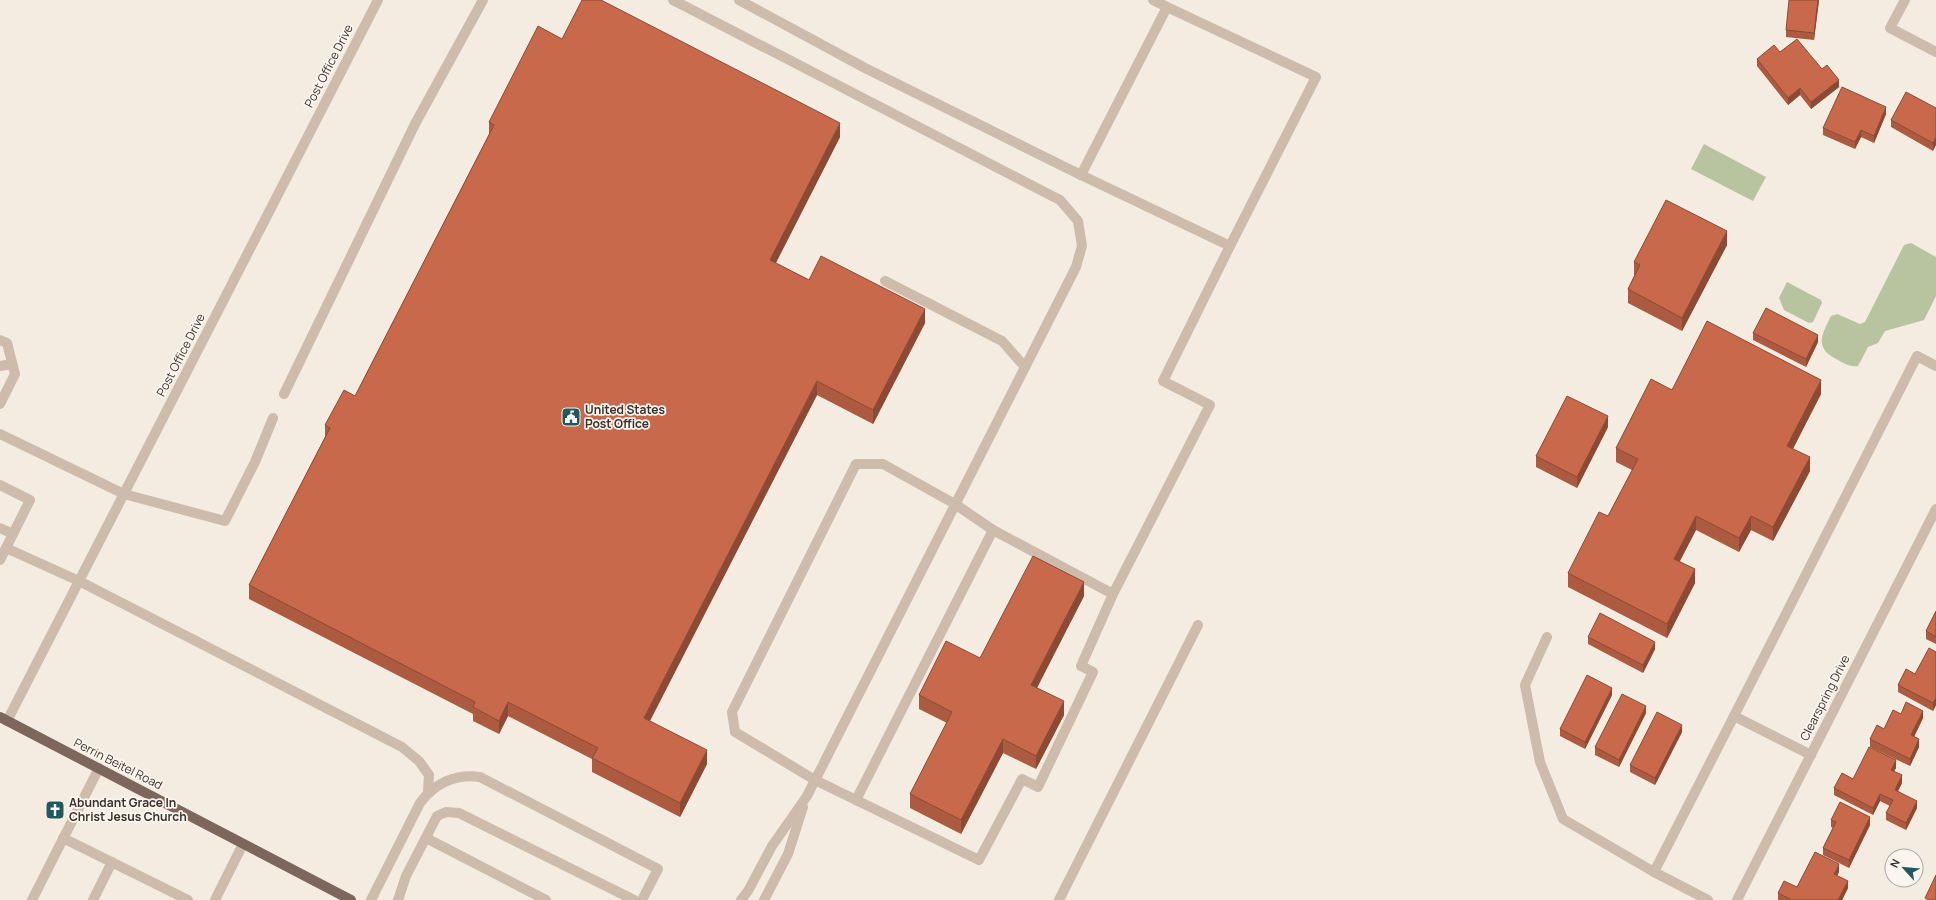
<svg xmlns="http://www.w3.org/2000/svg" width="1936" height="900" viewBox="0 0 1936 900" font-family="Manrope,sans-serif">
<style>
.green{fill:#b8c4a0}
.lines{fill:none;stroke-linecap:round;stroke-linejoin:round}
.lane{stroke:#cdbbac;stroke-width:10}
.street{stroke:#cdbbac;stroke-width:10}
.primary{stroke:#7d675c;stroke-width:10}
.wall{fill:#ac5a40}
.shaded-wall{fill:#8c4a34}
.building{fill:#c8694b;stroke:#8c4a34}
.labels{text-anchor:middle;stroke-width:3.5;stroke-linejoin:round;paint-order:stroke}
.street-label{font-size:12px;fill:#3b302b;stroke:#fbf5ee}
.poi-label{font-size:12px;font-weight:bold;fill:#3b302b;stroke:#fbf5ee;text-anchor:start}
</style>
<rect width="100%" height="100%" fill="#f4ebe1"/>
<g class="green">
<polygon points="1704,144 1766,177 1753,201 1691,169"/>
<path d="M 1911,243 L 1936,257 L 1936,296 L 1924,320 L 1885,331 L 1878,343 L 1868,347 L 1858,366 C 1850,367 1845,364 1838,360 C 1814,348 1821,336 1831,316 L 1837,314 L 1860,324 L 1865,322 L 1904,245 Z"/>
<polygon points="1787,282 1821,300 1822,303 1813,322 1809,323 1784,310 1779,298"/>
</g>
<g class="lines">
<g class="lane">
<polyline points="673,0 1060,200 1078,221 1082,246 1076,267 807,796 772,846 748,891 741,900"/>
<polyline points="739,0 865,68 1081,175 1167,7 1153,0"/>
<polyline points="1167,7 1316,77 1230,246"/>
<polyline points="1081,175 1230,246 1163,381 1210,405 1113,594 1081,666 1093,672 1038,787 1022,779 979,860 856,800 993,530 1113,594"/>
<polyline points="885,281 1002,341 1025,367"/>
<polyline points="0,340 7,343 15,374 0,404"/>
<polyline points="0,366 11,364"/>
<polyline points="284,394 415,124 483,0"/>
<polyline points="0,434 124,494 225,521 255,462 273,418"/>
<polyline points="0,485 30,500 6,548"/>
<polyline points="0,528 13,534"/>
<polyline points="0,560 6,548 79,581 402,747 419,761 429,775 428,791"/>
<polyline points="1547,637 1525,685 1540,762 1563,819 1654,872"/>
<polyline points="1811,755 1734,716 1917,356 1936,366"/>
<polyline points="856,800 815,780 735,732 732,712 856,464 883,464 955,504 993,530"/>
<polyline points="63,838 188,900"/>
<polyline points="426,838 546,900"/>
<polyline points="32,900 99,768"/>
<polyline points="93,900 112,862"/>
<polyline points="215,900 243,844"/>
<path d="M 371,900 L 420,803 C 434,784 455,773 480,777 L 658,869 L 642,900"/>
<polyline points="398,900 406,876 437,816 446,812 459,813 634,900"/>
<polyline points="764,900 788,854 803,807"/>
<polyline points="1059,900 1198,625"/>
<polyline points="1708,900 1654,872 1734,716"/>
</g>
<g class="street">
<polyline points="1905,0 1890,28 1936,52"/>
<polyline points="7,721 378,0"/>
<polyline points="1737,900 1936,509"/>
</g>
<polyline class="primary" points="0,717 351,900"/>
</g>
<g class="wall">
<polygon points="1819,0 1814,40 1786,37 1786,30"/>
<polygon points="562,39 840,137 776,263 809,280 925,323 873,424 817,395 650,721 707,764 680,817 592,772 592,759 508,716 499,734 473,721 473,714 249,599 249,585 325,437 325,425 355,396 489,135 489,122"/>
<polygon points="1780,52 1822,69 1839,87 1811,109 1800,95 1788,105 1757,66 1757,59"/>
<polygon points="1936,108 1933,151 1891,127 1891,120"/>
<polygon points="1886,114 1874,143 1861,137 1855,149 1823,135 1823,128"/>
<polygon points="1727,245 1682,331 1628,303 1628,289 1634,276 1634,262"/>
<polygon points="1753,333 1818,342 1806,367 1753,340"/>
<polygon points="1672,390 1821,394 1793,449 1810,471 1773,541 1751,530 1739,552 1696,530 1680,561 1695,583 1667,638 1568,587 1568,573 1608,516 1632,470 1616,462 1616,448"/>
<polygon points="1608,427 1577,488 1536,467 1536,456"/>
<polygon points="1084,596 1037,688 1064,715 1036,769 1003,753 961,834 910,808 910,794 947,723 919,709 919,695"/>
<polygon points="1936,611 1936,644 1926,639 1926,631"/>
<polygon points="1588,637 1655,649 1643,673 1588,644"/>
<polygon points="1936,652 1936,705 1933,711 1898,692 1898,685 1915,674"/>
<polygon points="1612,695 1585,749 1560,736 1560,729"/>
<polygon points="1646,713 1619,767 1595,755 1595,747"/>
<polygon points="1923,718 1914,737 1919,747 1910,766 1870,747 1870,739 1884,729"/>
<polygon points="1682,732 1655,785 1630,772 1630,765"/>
<polygon points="1896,768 1894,771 1902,783 1898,791 1917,808 1906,830 1886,820 1886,813 1890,806 1880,801 1873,815 1834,795 1834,788 1853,779"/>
<polygon points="1831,820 1870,825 1849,868 1823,855 1823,848 1833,828 1831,827"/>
<polygon points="1839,872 1837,876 1848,888 1842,900 1778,900 1778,893 1797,887"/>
</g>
<g class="shaded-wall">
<polygon points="1818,0 1819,0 1814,40 1814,33"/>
<polygon points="1839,80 1839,87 1811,109 1811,102"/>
<polygon points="1800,88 1800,95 1788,105 1788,98"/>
<polygon points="1886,107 1886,114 1874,143 1874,136"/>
<polygon points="840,123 840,137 770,274 770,260"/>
<polygon points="1861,130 1861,137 1855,149 1855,142"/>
<polygon points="1936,137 1936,145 1933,151 1933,143"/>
<polygon points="1727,231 1727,245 1682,331 1682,318"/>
<polygon points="925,309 925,323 873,424 873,410"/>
<polygon points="1818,335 1818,342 1806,367 1806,359"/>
<polygon points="1821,380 1821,394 1787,460 1787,446"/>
<polygon points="817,381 817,395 644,732 644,718"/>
<polygon points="1608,416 1608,427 1577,488 1577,477"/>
<polygon points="1810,457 1810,471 1773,541 1773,527"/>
<polygon points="1696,516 1696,530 1674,572 1674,559"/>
<polygon points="1751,516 1751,530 1739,552 1739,538"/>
<polygon points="1695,569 1695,583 1667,638 1667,624"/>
<polygon points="1084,582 1084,596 1031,699 1031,685"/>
<polygon points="1655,642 1655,649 1643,673 1643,665"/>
<polygon points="1612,688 1612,695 1585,749 1585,742"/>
<polygon points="1936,698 1936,705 1933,711 1933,703"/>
<polygon points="1064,701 1064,715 1036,769 1036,756"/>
<polygon points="508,702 508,716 499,734 499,721"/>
<polygon points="1646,706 1646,713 1619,767 1619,760"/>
<polygon points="1923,711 1923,718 1911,743 1911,735"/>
<polygon points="1682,725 1682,732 1655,785 1655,778"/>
<polygon points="1003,739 1003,753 961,834 961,820"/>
<polygon points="1919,739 1919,747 1910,766 1910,759"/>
<polygon points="707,750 707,764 680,817 680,803"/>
<polygon points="1896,760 1896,768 1891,777 1891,770"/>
<polygon points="1902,775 1902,783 1895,797 1895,790"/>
<polygon points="1880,794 1880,801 1873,815 1873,808"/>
<polygon points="1917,801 1917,808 1906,830 1906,823"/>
<polygon points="1870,817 1870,825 1849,868 1849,860"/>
<polygon points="1839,864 1839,872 1834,882 1834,874"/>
<polygon points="1848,881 1848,888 1842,900 1838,900"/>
</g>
<g class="building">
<polygon points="582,0 601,0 840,123 770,260 809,280 821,256 925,309 873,410 817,381 644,718 707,750 680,803 592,758 598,748 508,702 499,721 473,707 475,702 249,585 330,428 325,425 344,390 355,396 494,125 489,122 538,26 562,39"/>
<polygon points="1789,0 1818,0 1814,33 1786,30"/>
<polygon points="1797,39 1822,69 1827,65 1839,80 1811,102 1800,88 1788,98 1757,59 1774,45 1780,52"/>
<polygon points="1842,87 1886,107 1874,136 1861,130 1855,142 1823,128"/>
<polygon points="1906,92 1936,108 1936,137 1933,143 1891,120"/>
<polygon points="1666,200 1727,231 1682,318 1628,289 1640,265 1634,262"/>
<polygon points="1766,308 1818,335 1806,359 1753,333"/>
<polygon points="1707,321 1821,380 1787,446 1810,457 1773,527 1751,516 1739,538 1696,516 1674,559 1695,569 1667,624 1568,573 1599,512 1608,516 1638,459 1616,448 1651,379 1672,390"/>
<polygon points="1567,396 1608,416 1577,477 1536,456"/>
<polygon points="1033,556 1084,582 1031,685 1064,701 1036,756 1003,739 961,820 910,794 952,712 919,695 946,641 980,658"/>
<polygon points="1936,611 1936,637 1926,631"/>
<polygon points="1600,613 1655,642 1643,665 1588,637"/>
<polygon points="1929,648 1936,652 1936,698 1933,703 1898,685 1906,669 1915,674"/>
<polygon points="1587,675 1612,688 1585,742 1560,729"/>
<polygon points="1622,694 1646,706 1619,760 1595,747"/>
<polygon points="1906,702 1923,711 1911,735 1919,739 1910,759 1870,739 1877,725 1884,729 1893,710 1901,714"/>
<polygon points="1657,712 1682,725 1655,778 1630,765"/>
<polygon points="1869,747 1896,760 1891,770 1902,775 1895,790 1917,801 1906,823 1886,813 1893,800 1880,794 1873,808 1834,788 1842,773 1853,779"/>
<polygon points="1840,802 1870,817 1849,860 1823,848 1836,822 1831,820"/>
<polygon points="1815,852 1839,864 1834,874 1848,881 1838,900 1792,900 1778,893 1784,881 1797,887"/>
<polygon points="1936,875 1936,900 1929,900 1925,898"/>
</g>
<defs>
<symbol id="civic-square" viewBox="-11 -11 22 22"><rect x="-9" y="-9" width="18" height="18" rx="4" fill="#1f5a5e" stroke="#fbf5ee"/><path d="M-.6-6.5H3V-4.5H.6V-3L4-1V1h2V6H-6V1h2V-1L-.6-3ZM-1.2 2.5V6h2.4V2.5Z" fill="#fff"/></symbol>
<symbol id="church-square" viewBox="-11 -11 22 22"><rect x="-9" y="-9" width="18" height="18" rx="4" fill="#1f5a5e" stroke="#fbf5ee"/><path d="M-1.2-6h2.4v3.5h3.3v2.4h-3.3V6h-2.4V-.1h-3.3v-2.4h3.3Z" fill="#fff"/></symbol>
</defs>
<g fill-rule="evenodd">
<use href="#civic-square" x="560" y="406" width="22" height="22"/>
<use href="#church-square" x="44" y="799" width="22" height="22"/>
</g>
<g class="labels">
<g class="street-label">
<text transform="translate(329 66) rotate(-63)" y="4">Post Office Drive</text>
<text transform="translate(181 355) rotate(-63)" y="4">Post Office Drive</text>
<text transform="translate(1825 698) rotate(-63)" y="4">Clearspring Drive</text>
<text transform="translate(118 764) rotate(27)" y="4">Perrin Beitel Road</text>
</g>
<g class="poi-label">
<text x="585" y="414">United States<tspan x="585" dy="14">Post Office</tspan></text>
<text x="69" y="807">Abundant Grace In<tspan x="69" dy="14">Christ Jesus Church</tspan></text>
</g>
</g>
<g transform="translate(1904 868) rotate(297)"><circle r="19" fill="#fbf5ee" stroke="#aea6a0"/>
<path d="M0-3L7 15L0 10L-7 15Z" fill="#1f5a5e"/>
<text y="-6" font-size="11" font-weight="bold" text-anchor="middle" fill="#3b302b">N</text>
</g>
</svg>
